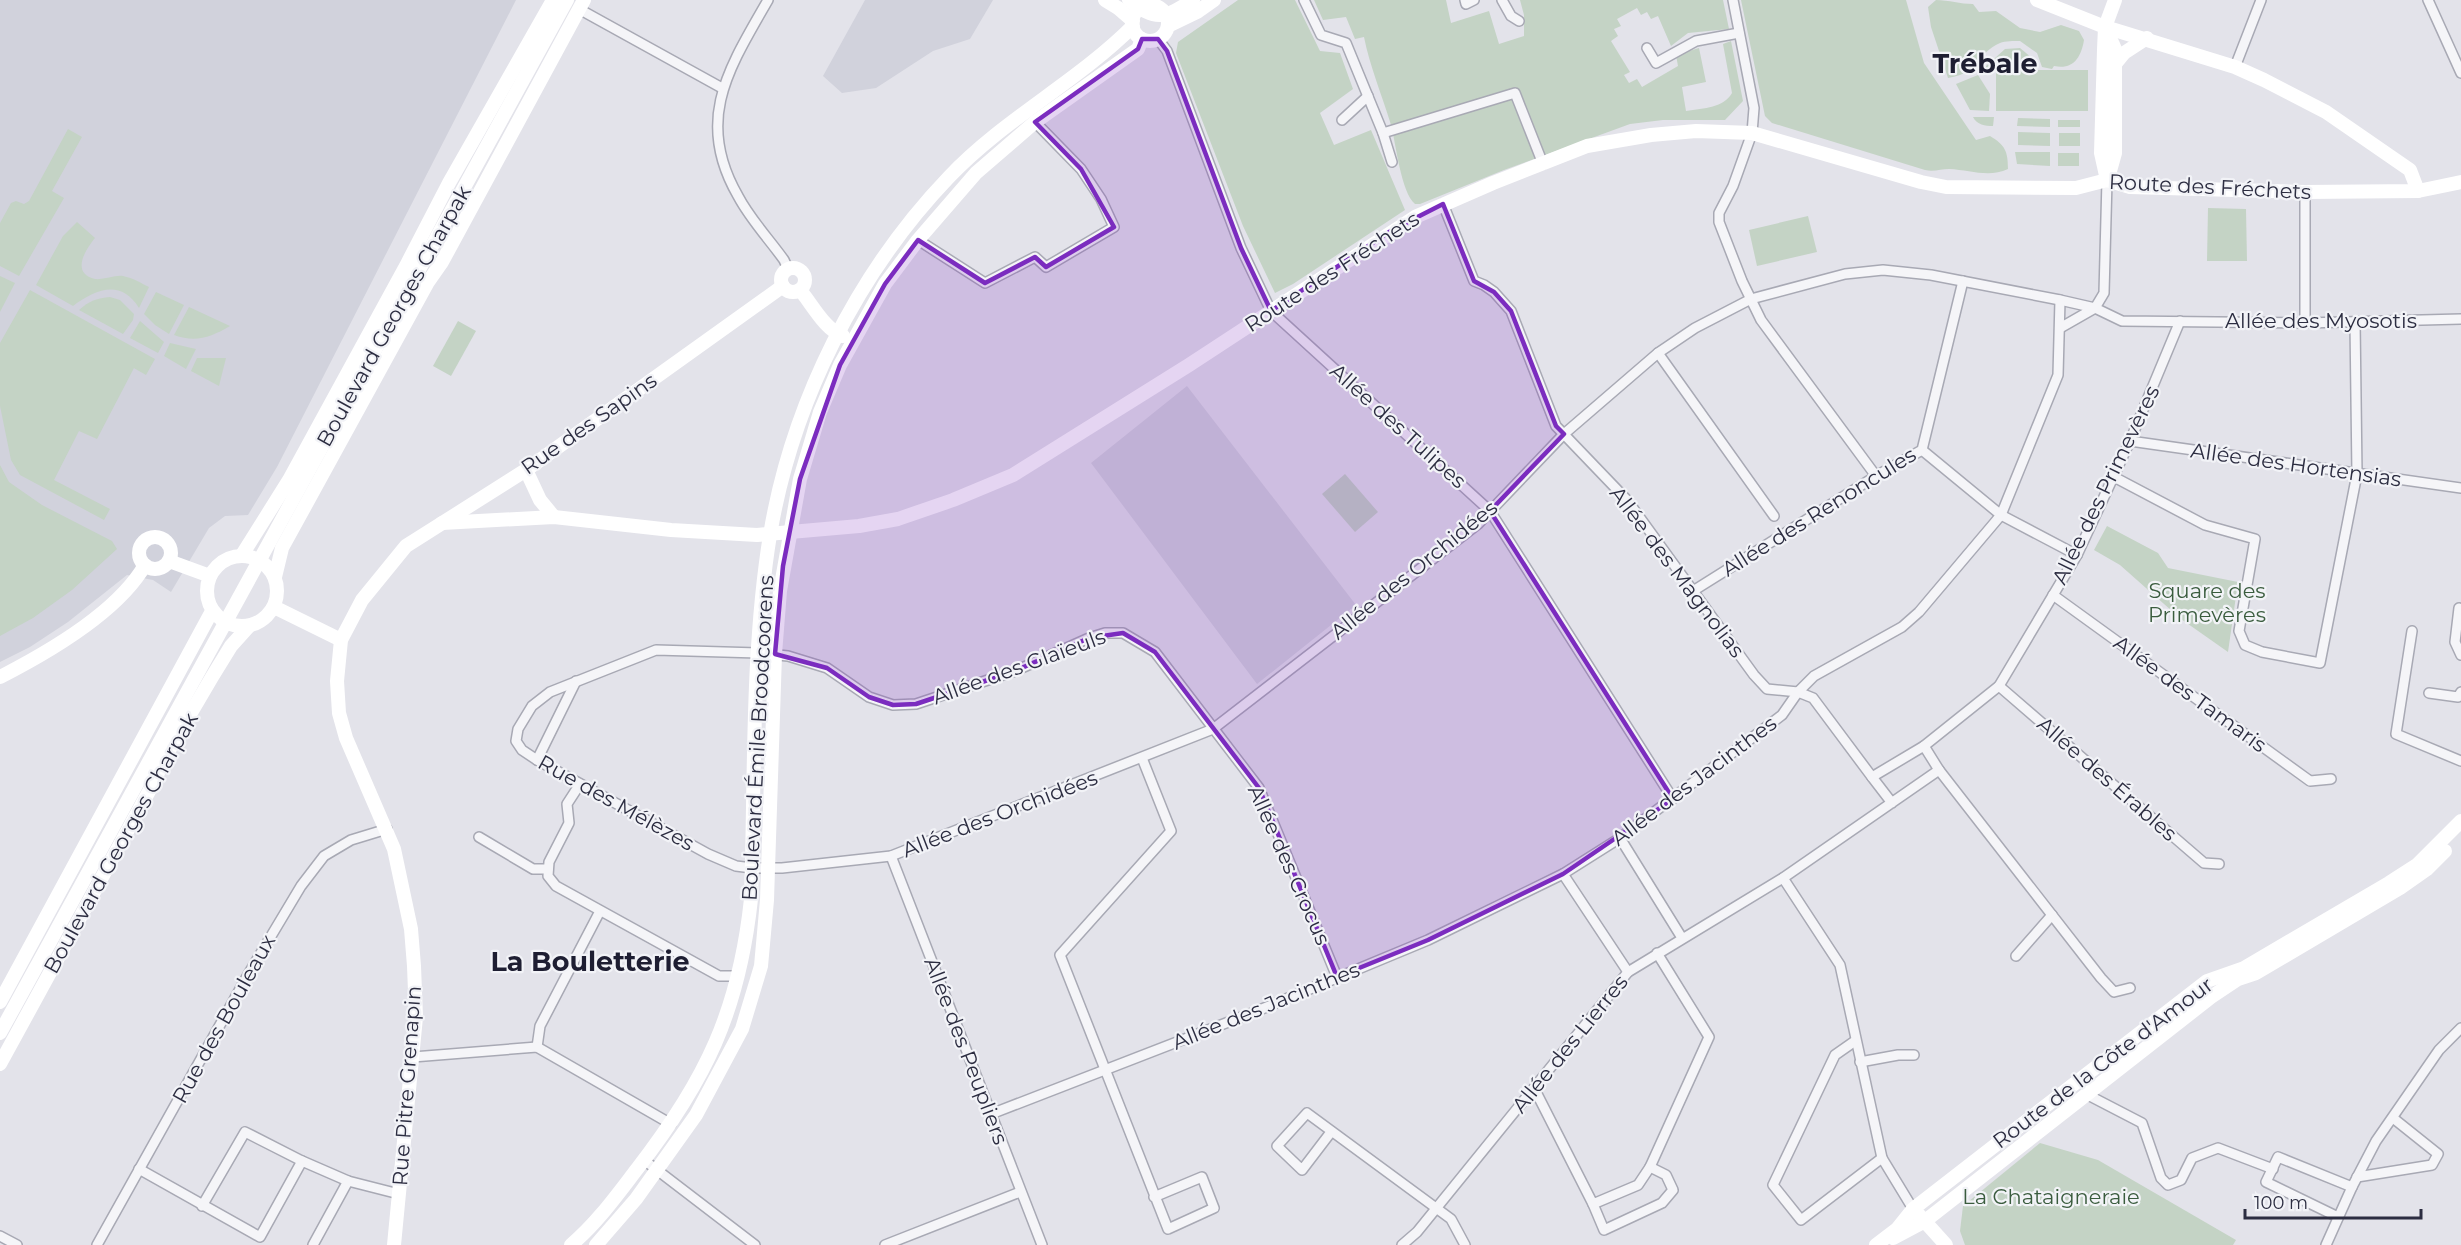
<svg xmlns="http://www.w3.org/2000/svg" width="2461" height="1245" viewBox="0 0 2461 1245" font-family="Montserrat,sans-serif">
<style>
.built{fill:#d1d2dc}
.green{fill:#c4d3c5}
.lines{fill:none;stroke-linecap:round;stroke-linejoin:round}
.street-casing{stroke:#a8a9b4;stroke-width:12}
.street{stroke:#f5f5f8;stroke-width:9}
.secondary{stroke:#fff;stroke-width:14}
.marked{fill:#7b2cbf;fill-opacity:0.2;stroke:#7b2cbf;stroke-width:4.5;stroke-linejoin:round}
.labels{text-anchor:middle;stroke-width:4.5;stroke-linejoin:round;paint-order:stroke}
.street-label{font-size:21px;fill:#2c2d41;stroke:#f2f3f7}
.park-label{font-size:21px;fill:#3a5c3e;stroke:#f2f3f7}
.district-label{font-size:27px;font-weight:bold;fill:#1e1e32;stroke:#f2f3f7}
</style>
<rect width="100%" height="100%" fill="#e3e3ea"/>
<g class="built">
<polygon points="0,0 516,0 277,467 248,515 225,516 209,528 171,592 153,580 127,575 68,622 30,647 0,662"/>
<polygon points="865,0 993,0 970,39 933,51 876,88 842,93 823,76"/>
<polygon points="1187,386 1356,605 1257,684 1091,463"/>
</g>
<g class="green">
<polygon points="1238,0 1295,0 1320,51 1340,53 1353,89 1320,113 1334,145 1371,130 1405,210 1293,284 1275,293 1243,226 1176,53 1178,42"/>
<path d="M 1314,0 L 1446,0 L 1451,23 L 1489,11 L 1499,44 L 1524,36 L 1524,15 L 1520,0 L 1723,0 L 1729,29 L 1688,33 L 1671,46 L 1658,16 L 1651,19 L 1647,12 L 1641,15 L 1637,8 L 1617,19 L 1621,26 L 1614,29 L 1618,36 L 1611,41 L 1630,72 L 1624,75 L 1629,83 L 1637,79 L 1642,87 L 1678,66 L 1676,55 L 1699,48 L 1706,82 L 1682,87 L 1686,111 C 1705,108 1723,108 1732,93 L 1723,44 L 1731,41 L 1743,101 L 1725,120 L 1663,120 L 1630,124 L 1504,170 L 1420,204 L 1415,204 C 1401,192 1396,144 1391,125 C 1382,95 1370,67 1364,37 L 1355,39 L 1346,17 L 1323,20 Z"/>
<path d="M 1741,0 L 1906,0 L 1924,63 L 1976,140 L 1990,136 C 2005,145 2008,151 2008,169 C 1989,178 1970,170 1949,169 C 1941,169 1934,172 1925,170 L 1772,123 L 1765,116 Z"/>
<path d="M 1936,0 C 1949,0 1960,4 1973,4 L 1979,12 L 1996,11 L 2020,28 L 2040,32 L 2061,25 L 2079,31 L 2084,40 C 2081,58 2073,70 2054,66 L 2052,69 L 2042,67 L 2037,53 L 2020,41 C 2014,41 2005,41 2000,43 C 1976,53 1983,72 1948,78 L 1931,27 L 1928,7 Z"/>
<polygon points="2020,48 2032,58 2035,67 1984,68 2005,49"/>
<rect x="1996" y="70" width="92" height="41"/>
<polygon points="1978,75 1990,94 1989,111 1970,110 1956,84"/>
<path d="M 1973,117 L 1994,117 L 1993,126 C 1985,126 1977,125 1973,117 Z"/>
<polygon points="2018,118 2050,119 2050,127 2017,126"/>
<rect x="2058" y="120" width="22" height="7"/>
<polygon points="68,129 82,137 52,191 64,198 19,276 0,266 0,223 11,203 16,201 24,204 29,201"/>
<polygon points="2018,132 2050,133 2050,146 2018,145"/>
<rect x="2059" y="133" width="21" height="13"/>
<polygon points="2015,152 2050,152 2050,166 2017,164"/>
<rect x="2058" y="153" width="21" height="13"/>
<polygon points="2208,208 2246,209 2247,261 2207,261"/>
<polygon points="1808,216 1817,252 1757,266 1749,230"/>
<path d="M 77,222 L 95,238 C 86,249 70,273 95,279 C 104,280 114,275 123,276 C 133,278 141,283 149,287 L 139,308 C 121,279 96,289 73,306 L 36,285 L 63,236 Z"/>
<polygon points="0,276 15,283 0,312"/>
<polygon points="30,290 155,359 146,375 132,367 134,368 97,439 79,431 54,480 110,509 104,520 20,475 11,460 0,406 0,343"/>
<polygon points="156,292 184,305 169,334 155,325 144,314"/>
<path d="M 110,297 L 120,300 L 134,314 L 133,320 L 123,334 L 79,310 C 89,301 97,298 110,297 Z"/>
<path d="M 189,307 L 230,326 C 211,337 196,343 174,335 Z"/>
<polygon points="140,321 164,342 158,353 130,338"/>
<polygon points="458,321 476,331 451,376 433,366"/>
<polygon points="170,343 196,349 186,369 164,356"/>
<polygon points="197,358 226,358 219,386 191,371"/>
<polygon points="0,465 9,482 42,505 112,541 117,549 72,590 33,618 0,636"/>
<polygon points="1345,474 1378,512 1355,532 1322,494"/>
<polygon points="2107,526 2158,553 2168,568 2238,582 2228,652 2181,619 2120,565 2094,550"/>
<polygon points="2040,1143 2098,1160 2236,1240 2233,1245 1965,1245 1960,1231 1963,1206"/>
</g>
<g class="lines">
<defs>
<g id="street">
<path d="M 768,0 C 729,68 694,120 738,196 C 750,219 769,239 784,260 L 788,269"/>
<polyline points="1304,0 1321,35 1346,43 1383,133 1392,162"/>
<polyline points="1465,0 1466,4 1474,0"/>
<polyline points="1502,0 1511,16 1519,21"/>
<polyline points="1733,0 1754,108 1752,133 1733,186 1719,213 1719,222 1742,281 1761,320 1876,476"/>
<polyline points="2428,0 2461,73"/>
<polyline points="579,9 722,88"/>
<polyline points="1158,39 1167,51 1241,248 1271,311 1490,511 1673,799"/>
<polyline points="1647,48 1656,63 1696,41 1739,33"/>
<polyline points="2235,67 2261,0"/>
<polyline points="1342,120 1368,96"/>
<polyline points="1383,133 1515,93 1543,164"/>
<polyline points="2305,192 2305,323"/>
<polyline points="1443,204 1474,281 1484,285 1494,292 1511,311 1556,426 1627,500 1754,675 1767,689 1798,692 1813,698 1872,777"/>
<polyline points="918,240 985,283 1035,257 1046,267 1114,227 1101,199 1081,169 1035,122"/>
<polyline points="2060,328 2095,308 2104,293 2107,180"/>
<polyline points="1658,353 1774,516"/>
<polyline points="2130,441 2461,488"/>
<polyline points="1922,450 2001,515 2077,555"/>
<polyline points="2114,477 2205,525 2255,539 2239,631 2245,645 2262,652 2320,663 2357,474 2355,322"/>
<polyline points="1693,591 1876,476 1922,450 1963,281"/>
<polyline points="2053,595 2310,781 2331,779"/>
<polyline points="2459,608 2455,642 2461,655"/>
<polyline points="2412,631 2396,734 2461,761"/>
<polyline points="1999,686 2204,863 2219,864"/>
<polyline points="2429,693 2458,697 2461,692"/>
<polyline points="1924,746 1999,686 2077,555 2130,441 2180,321"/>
<polyline points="1142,758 1171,831 1060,955 1168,1229 1214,1208 1202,1177 1154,1197"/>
<polyline points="537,760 576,681"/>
<polyline points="1939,770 2101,978 2114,992 2130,988"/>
<polyline points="580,784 567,804 569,823 549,862 548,876 556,886 719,976 738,976"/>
<polyline points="479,837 533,869 548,869"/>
<polyline points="1620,838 1682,938"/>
<polyline points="891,856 1042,1245"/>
<polyline points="1563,874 1628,972"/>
<polyline points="1783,878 1840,965 1882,1158 1913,1209"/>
<polyline points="2016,956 2052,915"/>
<polyline points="1337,977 1259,788 1155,652 1123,633 1105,633 1089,638 1015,671 916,704 893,705 869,697 827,668 788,656 758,653 656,650 550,692 532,706 518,729 516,741 522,750 537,760 708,854 736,866 752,868 782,868 891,856 1213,729 1478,524 1564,434 1658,353 1695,328 1751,299 1845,274 1883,270 1931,275 2060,300 2095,308 2122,321 2305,323 2461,319"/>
<polyline points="1855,1041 1835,1055 1773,1185 1801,1220 1882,1158"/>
<polyline points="537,1047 540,1026 600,911"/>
<polyline points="413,1057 537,1047 671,1124"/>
<polyline points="1860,1062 1898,1055 1914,1055"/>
<polyline points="1534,1088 1593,1204 1638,1185 1650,1167 1709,1037 1657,953"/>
<polyline points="2086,1094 2142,1123 2161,1178 2168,1185 2181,1180 2192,1158 2218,1148 2273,1169"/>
<polyline points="991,1114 1257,1011 1428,940 1563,874 1620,838 1782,715 1798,692 1814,676 1902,627 1919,612 2001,515 2058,375 2060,300"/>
<polyline points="1331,1132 1302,1170 1277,1146 1307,1113 1451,1219 1465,1245"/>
<polyline points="644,1160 755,1245"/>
<polyline points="139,1169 260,1237 302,1161 348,1181"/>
<polyline points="2357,1177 2432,1165 2438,1154 2393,1118"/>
<polyline points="1593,1204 1604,1230 1662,1203 1673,1190 1666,1175 1650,1167"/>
<polyline points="202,1206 245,1132 302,1161"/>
<polyline points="2338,1217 2266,1182 2278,1157 2352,1187"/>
<polyline points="0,1236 17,1245"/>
<polyline points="97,1245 249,973 301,886 324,856 351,840 387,829"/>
<polyline points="313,1245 348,1181 399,1194"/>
<polyline points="885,1245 1020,1192"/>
<polyline points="1402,1245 1417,1232 1628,972 1783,878 1939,770 1924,746 1872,777 1892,803"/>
<polyline points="2326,1245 2352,1187 2376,1141 2439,1050 2461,1028"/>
</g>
</defs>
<use href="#street" class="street-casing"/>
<use href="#street" class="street"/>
<g class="secondary">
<polyline points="1105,0 1118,8 1133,21"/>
<path d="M 1129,0 C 1156,22 1165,18 1193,0"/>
<polyline points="2037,0 2105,27 2235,67 2264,80 2326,112 2410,170 2418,191"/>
<circle cx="1150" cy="23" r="18"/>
<polyline points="1168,26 1197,12 1214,0"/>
<polyline points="2107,31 2115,49 2115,153 2108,178"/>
<polyline points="2115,64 2124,53 2147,38"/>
<polyline points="2107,180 2101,153 2104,50 2105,27 2115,0"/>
<circle cx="793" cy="280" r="12"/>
<path d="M 800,290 C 812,304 825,330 843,336"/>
<polyline points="526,470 540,500 554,517"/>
<polyline points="442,523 554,517 671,530 757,535 859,526 898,519 953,500 1013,475 1189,365 1415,217 1493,183 1587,146 1651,135 1696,131 1752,133 1921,182 1946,187 2076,188 2107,180 2130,187 2305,192 2418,191 2461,182"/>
<circle cx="155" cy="553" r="16"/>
<polyline points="242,555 289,480 407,264 449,183 553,0"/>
<circle cx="242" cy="591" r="35"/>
<polyline points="169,561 210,576"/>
<polyline points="275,577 282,548 428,282 442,262 584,0"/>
<polyline points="274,607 341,640"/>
<path d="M 0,677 C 47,653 118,612 145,565"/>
<polyline points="0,1002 212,611"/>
<polyline points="0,1033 567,0"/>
<polyline points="0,1064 153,784 165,757 212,677 231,646 249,626"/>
<polyline points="1919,1215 1946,1245"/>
<polyline points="1893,1238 1925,1221 2211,997 2238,979 2256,973 2400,888 2427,869 2445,851"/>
<polyline points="394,1245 416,1017 414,966 411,929 394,849 346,738 339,713 337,681 341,640 362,600 406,546 526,470 783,286"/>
<path d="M 571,1245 C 597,1223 617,1195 637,1169 C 706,1080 739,1011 751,899 C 755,779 751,652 770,535 C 792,403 857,273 949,177 C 1004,119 1077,82 1133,26"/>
<polyline points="596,1245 636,1199 696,1115 742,1029 761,966 767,900 775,654 780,591 800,479 820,412 840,365 885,284 918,240 976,173 1035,122 1138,49 1142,39"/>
<polyline points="1876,1245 1897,1229 1913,1209 2207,981 2244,968 2389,883 2417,865 2461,821"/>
</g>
</g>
<path class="marked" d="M 1142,39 L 1158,39 L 1167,51 L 1241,248 L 1271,311 L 1392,230 L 1443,204 L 1474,281 L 1494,292 L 1511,311 L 1556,426 L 1564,434 L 1490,511 L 1673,799 L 1563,874 L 1428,940 L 1337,977 L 1259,788 L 1155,652 L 1123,633 L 1089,638 L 1015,671 L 916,704 L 893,705 L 869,697 L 827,668 L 775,654 L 783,566 L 800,479 L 840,365 L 885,284 L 918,240 L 985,283 L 1035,257 L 1046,267 L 1114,227 L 1081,169 L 1035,122 L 1138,49 Z"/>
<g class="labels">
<g class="street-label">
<text transform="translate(2210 187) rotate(3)" y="7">Route des Fréchets</text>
<text transform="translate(1332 272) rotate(-33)" y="7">Route des Fréchets</text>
<text transform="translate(394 316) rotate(-61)" y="7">Boulevard Georges Charpak</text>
<text x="2321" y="328">Allée des Myosotis</text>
<text transform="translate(589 424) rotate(-35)" y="7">Rue des Sapins</text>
<text transform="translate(1398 426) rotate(42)" y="7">Allée des Tulipes</text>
<text transform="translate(2296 465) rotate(8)" y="7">Allée des Hortensias</text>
<text transform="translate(2106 485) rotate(-64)" y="7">Allée des Primevères</text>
<text transform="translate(1819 512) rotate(-32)" y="7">Allée des Renoncules</text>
<text transform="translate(1414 570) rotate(-39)" y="7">Allée des Orchidées</text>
<text transform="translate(1677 572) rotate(53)" y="7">Allée des Magnolias</text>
<text transform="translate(1019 667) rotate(-20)" y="7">Allée des Glaïeuls</text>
<text transform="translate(2190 694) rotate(36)" y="7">Allée des Tamaris</text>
<text transform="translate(758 738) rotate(-87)" y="7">Boulevard Émile Broodcoorens</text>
<text transform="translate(2107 779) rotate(41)" y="7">Allée des Érables</text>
<text transform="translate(1694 781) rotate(-37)" y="7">Allée des Jacinthes</text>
<text transform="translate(616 803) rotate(29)" y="7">Rue des Mélèzes</text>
<text transform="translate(1000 814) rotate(-21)" y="7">Allée des Orchidées</text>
<text transform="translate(121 843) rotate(-61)" y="7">Boulevard Georges Charpak</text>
<text transform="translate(1289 865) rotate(66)" y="7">Allée des Crocus</text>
<text transform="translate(1266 1006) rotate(-22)" y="7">Allée des Jacinthes</text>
<text transform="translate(224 1019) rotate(-61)" y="7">Rue des Bouleaux</text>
<text transform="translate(1570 1044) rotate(-51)" y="7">Allée des Lierres</text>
<text transform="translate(966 1051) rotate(69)" y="7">Allée des Peupliers</text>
<text transform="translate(2103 1063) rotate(-37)" y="7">Route de la Côte d'Amour</text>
<text transform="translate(407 1086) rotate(-86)" y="7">Rue Pitre Grenapin</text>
</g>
<g class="park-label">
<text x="2207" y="598">Square des<tspan x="2207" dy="24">Primevères</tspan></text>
<text x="2051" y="1204">La Chataigneraie</text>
</g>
<g class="district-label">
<text x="1985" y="73">Trébale</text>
<text x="590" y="971">La Bouletterie</text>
</g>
</g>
<path d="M2245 1209v9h176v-9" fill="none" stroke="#2c2d41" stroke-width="3"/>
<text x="2254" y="1209" font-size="18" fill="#2c2d41" stroke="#f2f3f7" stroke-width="4.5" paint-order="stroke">100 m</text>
</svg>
